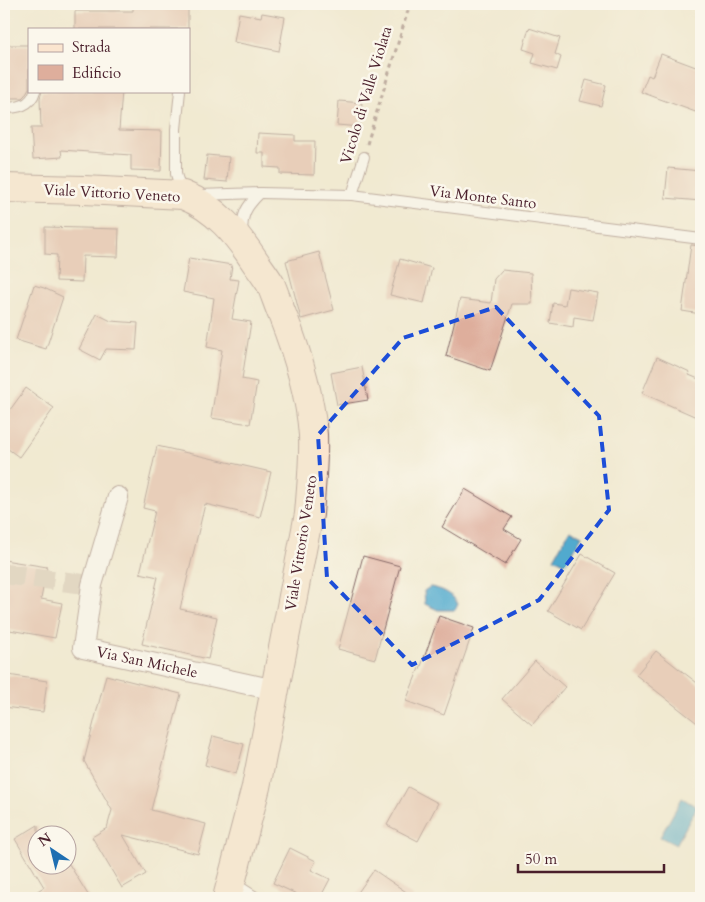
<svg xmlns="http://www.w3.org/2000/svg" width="705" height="902" viewBox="0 0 705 902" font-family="Cardo,serif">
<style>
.water{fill:#51aace;stroke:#4e647c}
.building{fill:#deae9c}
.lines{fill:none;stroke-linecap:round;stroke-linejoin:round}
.street-tunnel{stroke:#d0c1b0;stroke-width:20;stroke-dasharray:20 10;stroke-linecap:butt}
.lane-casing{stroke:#846665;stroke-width:12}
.street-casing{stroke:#846665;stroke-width:22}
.secondary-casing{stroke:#846665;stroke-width:30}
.path{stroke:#846665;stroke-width:3;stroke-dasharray:4 4;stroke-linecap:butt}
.lane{stroke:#fff;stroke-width:10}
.street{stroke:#fff;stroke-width:20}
.secondary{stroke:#fbe5cf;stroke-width:28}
.marked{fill:none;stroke:#1d4ed8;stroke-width:4;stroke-dasharray:10 6;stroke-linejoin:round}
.labels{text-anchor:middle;stroke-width:5;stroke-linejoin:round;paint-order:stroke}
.street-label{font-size:15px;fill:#4a1f2b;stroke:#fbf7ec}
</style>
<rect width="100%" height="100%" fill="#fbf7ec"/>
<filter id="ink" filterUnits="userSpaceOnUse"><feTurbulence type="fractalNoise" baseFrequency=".02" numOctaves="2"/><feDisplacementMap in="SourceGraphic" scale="10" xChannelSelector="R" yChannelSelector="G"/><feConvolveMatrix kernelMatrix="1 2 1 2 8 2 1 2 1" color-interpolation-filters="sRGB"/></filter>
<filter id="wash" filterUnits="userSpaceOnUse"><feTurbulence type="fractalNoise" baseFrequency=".0096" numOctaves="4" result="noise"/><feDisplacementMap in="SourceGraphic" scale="20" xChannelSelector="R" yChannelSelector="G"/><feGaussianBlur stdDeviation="1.12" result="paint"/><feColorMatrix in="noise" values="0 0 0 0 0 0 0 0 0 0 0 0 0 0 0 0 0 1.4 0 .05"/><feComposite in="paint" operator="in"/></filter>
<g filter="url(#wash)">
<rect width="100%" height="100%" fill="#f1ead1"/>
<g class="water">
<polygon points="570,530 582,536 566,564 554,558"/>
<path d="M 430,587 C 442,589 452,593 458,604 L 455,610 L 438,610 L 425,604 L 424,591 Z"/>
<polygon points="682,798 697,807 676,845 660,837"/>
</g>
<g id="blocks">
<g class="building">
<polygon points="133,4 188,4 188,29 75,29 75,11 133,11"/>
<polygon points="239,13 261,17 262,13 285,17 279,51 234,42"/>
<polygon points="529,28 560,38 555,54 561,57 557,70 532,63 535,53 523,49"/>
<polygon points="4,45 29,45 29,88 25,95 22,98 4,98"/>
<polygon points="661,54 701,69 701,114 641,92 648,75 652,77"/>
<polygon points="586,80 606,85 601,106 580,101"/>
<polygon points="42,91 122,91 119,130 162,131 161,171 131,170 131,155 61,150 62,157 33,159 31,128 41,128 40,98"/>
<polygon points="339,101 362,103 360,127 337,125"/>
<polygon points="258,133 295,135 295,141 315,141 314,175 280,174 280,168 264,167 264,153 257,153"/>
<polygon points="207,155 229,157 227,182 204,180"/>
<polygon points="668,168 701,171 701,201 665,198"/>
<polygon points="45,227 119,229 118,257 83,256 82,282 56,281 57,255 45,254"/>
<polygon points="691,245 701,246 701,314 682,311"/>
<polygon points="319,252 334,310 301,319 286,261"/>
<polygon points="189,258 232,265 230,279 239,280 232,319 251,322 242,379 257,382 250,424 211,418 222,350 207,347 214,298 183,292"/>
<polygon points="400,259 432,268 424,303 390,295"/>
<polygon points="502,270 531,273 532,304 512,304 490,371 446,356 460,299 491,303 494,279"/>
<polygon points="34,285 44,288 63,297 46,349 16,340"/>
<polygon points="568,288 598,293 593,320 574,317 573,327 550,323 553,303 565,305"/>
<polygon points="97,314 111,321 138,323 136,350 106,349 100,360 79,349"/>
<polygon points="657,357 690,372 689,375 701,380 701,419 642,393"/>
<polygon points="362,367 368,400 337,405 331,373"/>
<polygon points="26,388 54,408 19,457 4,446 4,418"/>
<polygon points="157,446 271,472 260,517 205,504 180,609 217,617 208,659 142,644 158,577 140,573 155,511 143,508"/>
<polygon points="465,489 512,517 504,529 521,539 505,565 442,527"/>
<polygon points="582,554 615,573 581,630 548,611"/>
<polygon points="363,556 400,566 375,659 338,649"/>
<polygon points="4,560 47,567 41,599 62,603 55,638 4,629"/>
<polygon points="439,616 474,628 444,715 406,701 419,668 420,669"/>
<polygon points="656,651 701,686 701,726 636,675"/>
<polygon points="535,661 565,687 532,725 502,699"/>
<polygon points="8,675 47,681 43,712 4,707"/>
<polygon points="106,675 181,694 151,810 206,824 198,854 123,835 146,874 122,888 92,837 107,828 112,810 84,761"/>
<polygon points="213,736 244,744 236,774 205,765"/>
<polygon points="408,787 438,803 418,841 387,825"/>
<polygon points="38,825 38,864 69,864 90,898 26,898 44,887 15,839"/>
<polygon points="290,848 316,861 311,870 330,879 320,898 305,898 273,883"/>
<polygon points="374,870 415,898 354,898"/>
</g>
</g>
</g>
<g filter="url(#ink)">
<use href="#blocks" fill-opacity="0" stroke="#846665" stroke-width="1"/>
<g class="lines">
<polyline class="street-tunnel" points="4,574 92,585"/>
<defs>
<g id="lane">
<polyline points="180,91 176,129 176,174 182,193"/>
<path d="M 4,108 C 17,108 31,106 35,91"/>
<polyline points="260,193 352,195 701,239"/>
<path d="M 199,195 L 260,193 C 245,208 242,214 242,235"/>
<polyline points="352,195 364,157"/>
<polyline points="232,882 257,898"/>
</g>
<polyline id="street" points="118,497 92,585 83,648 275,690"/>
<path id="secondary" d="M 4,188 L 84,190 L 183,195 C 216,208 237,234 256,263 C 261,270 267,278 271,285 C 275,295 278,304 282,314 C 297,352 310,393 313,435 C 314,461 311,488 309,514 L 256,787 L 227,898"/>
</defs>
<use href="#lane" class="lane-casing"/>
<use href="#street" class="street-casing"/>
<use href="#secondary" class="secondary-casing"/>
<polyline class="path" points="367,144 410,4"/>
<use href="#lane" class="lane"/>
<use href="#street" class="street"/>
<use href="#secondary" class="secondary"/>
</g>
</g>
<path d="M0 0H705V902H0ZM 496,307 L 599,416 L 609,510 L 539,600 L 412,665 L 327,578 L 318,435 L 403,338 Z" fill="#f1ead1" fill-opacity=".55" fill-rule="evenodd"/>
<path class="marked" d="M 496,307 L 599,416 L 609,510 L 539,600 L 412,665 L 327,578 L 318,435 L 403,338 Z"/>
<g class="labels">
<g class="street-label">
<text transform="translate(366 95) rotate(-73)" y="5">Vicolo di Valle Violata</text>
<text transform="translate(112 193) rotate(3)" y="5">Viale Vittorio Veneto</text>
<text transform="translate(483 197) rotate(7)" y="5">Via Monte Santo</text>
<text transform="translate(301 543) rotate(-81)" y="5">Viale Vittorio Veneto</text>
<text transform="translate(147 662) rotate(12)" y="5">Via San Michele</text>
</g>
</g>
<rect width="705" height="902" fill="none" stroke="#fbf7ec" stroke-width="20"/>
<rect x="28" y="28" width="162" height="65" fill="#fbf7ec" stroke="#b4a19f"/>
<rect x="38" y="44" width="25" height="8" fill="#fbe5cf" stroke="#b4a19f"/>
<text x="72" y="52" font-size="15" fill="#4a1f2b">Strada</text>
<rect x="38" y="65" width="25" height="15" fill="#deae9c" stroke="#b4a19f"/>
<text x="72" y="78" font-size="15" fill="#4a1f2b">Edificio</text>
<g transform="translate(52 850) rotate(325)"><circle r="24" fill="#fbf7ec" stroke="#b4a19f"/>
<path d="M0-4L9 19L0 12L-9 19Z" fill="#1f6fb2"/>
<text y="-8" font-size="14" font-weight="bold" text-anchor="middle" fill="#4a1f2b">N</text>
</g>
<path d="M518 864v8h146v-8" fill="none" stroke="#4a1f2b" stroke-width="2.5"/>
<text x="525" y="864" font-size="15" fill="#4a1f2b" stroke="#fbf7ec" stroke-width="4" paint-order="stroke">50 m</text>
</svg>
